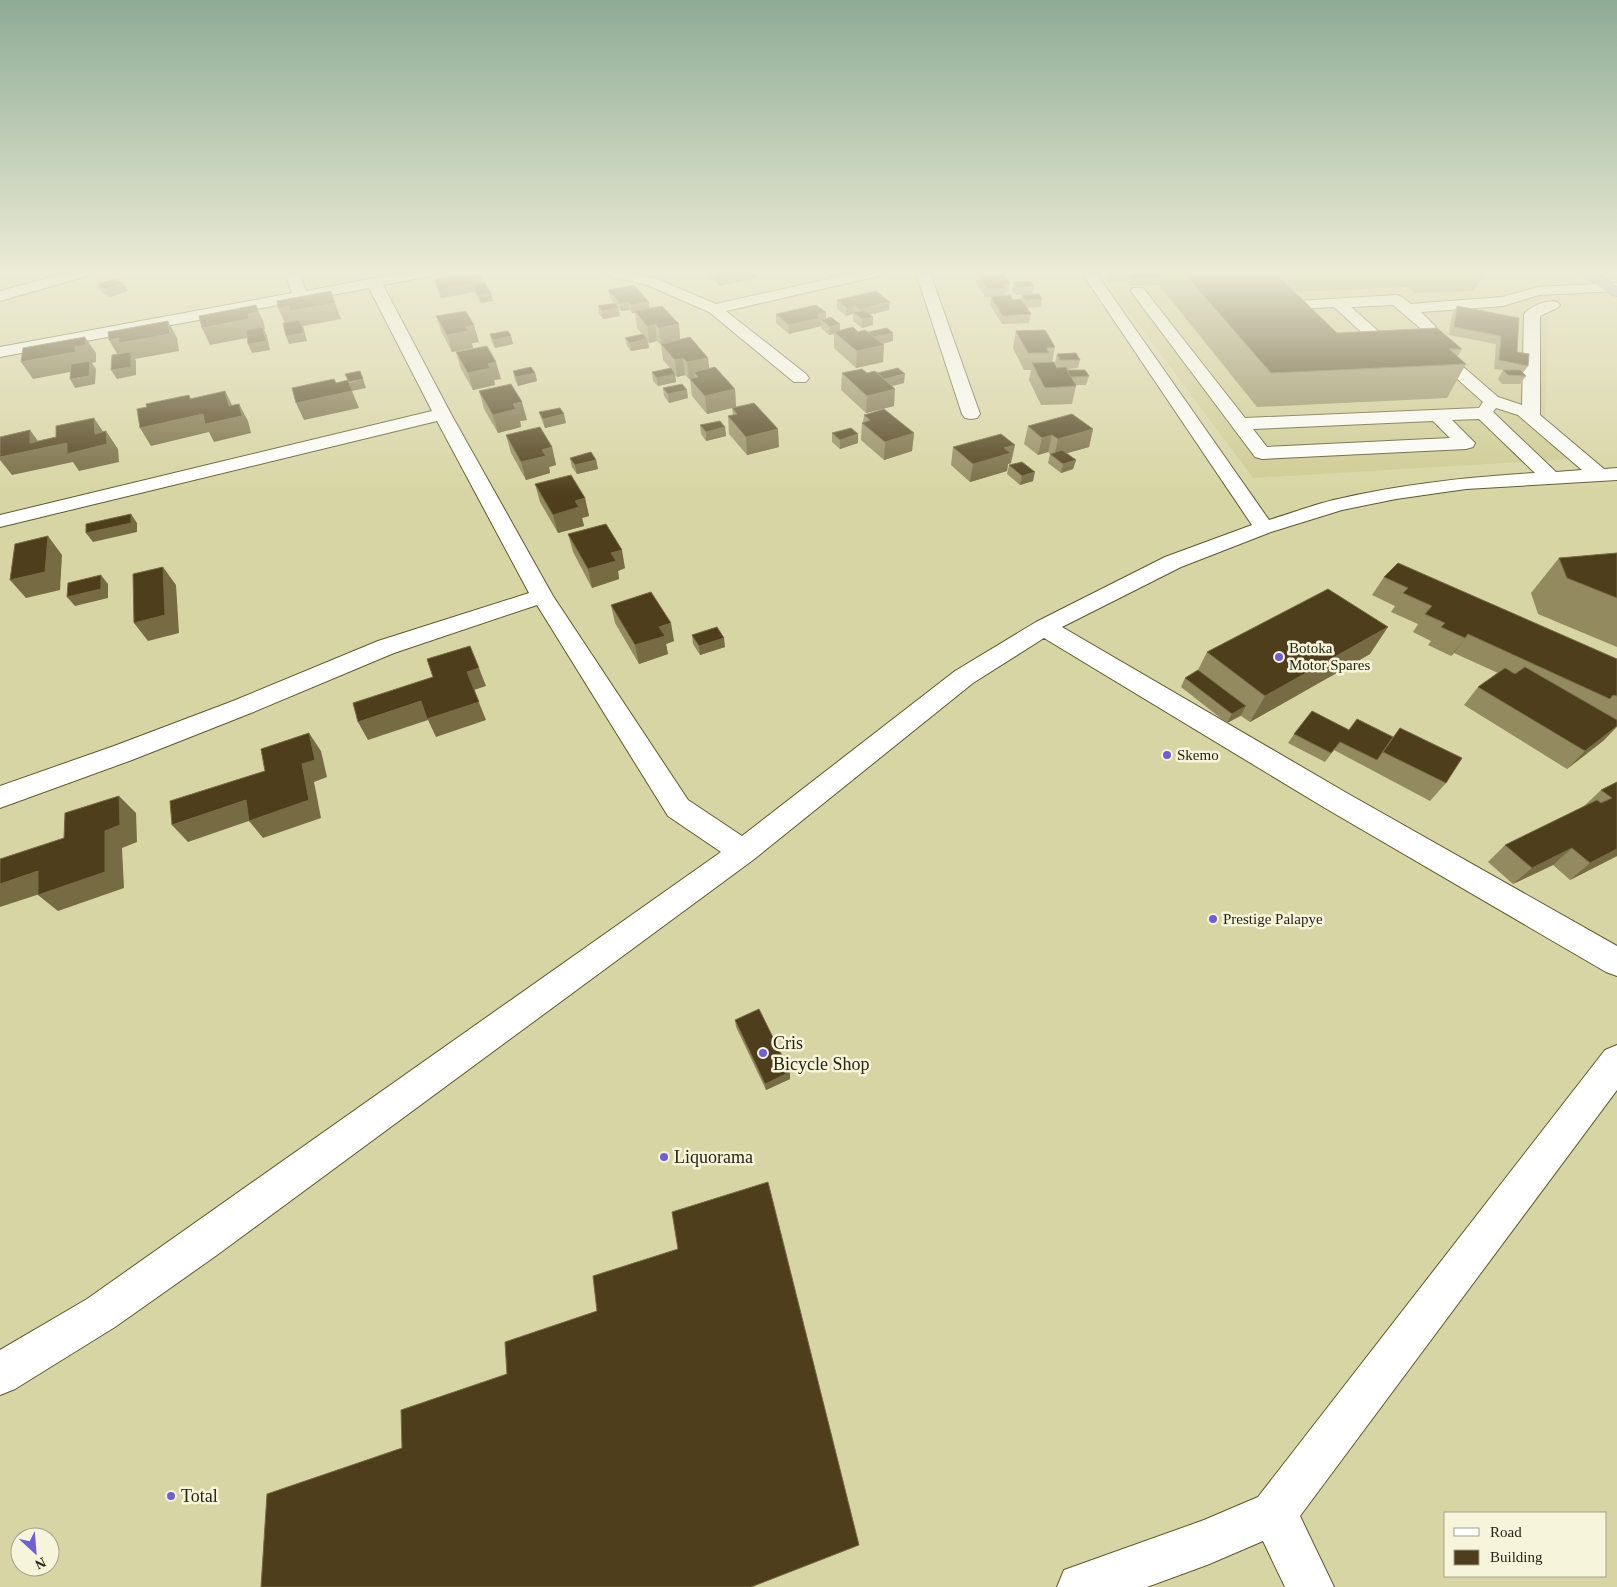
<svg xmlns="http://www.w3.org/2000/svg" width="1617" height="1587" viewBox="0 0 1617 1587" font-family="Georgia,serif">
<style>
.built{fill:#cfcb93}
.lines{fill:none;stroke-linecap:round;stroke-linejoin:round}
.minor-casing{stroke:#5d592d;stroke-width:2}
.highway-casing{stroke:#75729c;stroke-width:2}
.minor{fill:#fff;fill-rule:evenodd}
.highway{fill:#9f9ce6;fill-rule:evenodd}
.wall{fill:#938a60}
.shaded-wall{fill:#776b44}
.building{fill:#4e3e1b;stroke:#776b44}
.poi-dot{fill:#6e5ed8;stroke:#f6f5dc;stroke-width:2}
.labels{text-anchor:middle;stroke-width:5;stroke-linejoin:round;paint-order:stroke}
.poi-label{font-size:15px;fill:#272512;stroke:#f6f5dc;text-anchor:start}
.near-poi-label{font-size:18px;fill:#272512;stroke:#f6f5dc;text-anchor:start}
</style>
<rect width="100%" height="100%" fill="#d8d5a4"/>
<polygon class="built" points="1100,273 1483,273 1548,318 1545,424 1587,458 1253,478"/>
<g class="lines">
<defs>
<g id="minor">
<polygon points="66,273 89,273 87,276 0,301 0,291"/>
<path d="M 285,273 L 299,273 L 306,291 L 402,273 L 432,273 L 430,276 L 425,277 L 383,285 L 451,414 L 553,596 L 688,800 L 742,836 L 955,671 L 1036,622 L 1165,557 L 1252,525 L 1082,273 L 1096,273 L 1269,520 C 1292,513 1315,504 1338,499 C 1403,484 1468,477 1535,473 L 1479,419 L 1452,420 L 1475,443 L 1473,447 L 1466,449 L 1262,459 L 1255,457 L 1133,294 L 1131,291 L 1133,288 L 1143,288 L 1245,418 L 1479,408 L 1483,402 L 1434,358 L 1426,346 L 1420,328 L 1393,305 L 1351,307 L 1394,345 L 1396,348 L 1394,351 L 1382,351 L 1334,307 L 1298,309 L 1304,316 L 1301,319 C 1290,322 1284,314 1277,305 L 1280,302 L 1397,295 L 1402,297 L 1411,304 L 1502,297 L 1538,287 L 1617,283 L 1617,291 L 1539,295 L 1503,306 L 1421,312 L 1435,326 L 1446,352 L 1498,397 L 1522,405 L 1524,314 C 1531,306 1548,299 1557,302 L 1560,305 L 1557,308 L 1540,316 L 1540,415 L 1604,469 L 1617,468 L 1617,480 L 1466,489 L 1396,499 L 1342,510 L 1271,532 L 1181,567 L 1062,627 L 1345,792 L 1617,946 L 1617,976 L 1606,972 L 1325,808 L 1044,638 L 973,683 L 753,860 L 217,1255 L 115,1327 L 15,1389 L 0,1395 L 0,1350 L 87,1299 L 721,852 L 668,816 L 537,605 L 394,653 L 251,713 L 132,760 L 0,808 L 0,786 L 114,746 L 233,701 L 378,641 L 529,593 L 437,421 L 0,527 L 0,515 L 432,411 L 369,288 L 0,357 L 0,347 L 292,293 ZM 1496,408 L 1518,415 L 1582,470 L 1556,472 L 1493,412 ZM 1433,421 L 1450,438 L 1267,447 L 1253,429 Z"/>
<polygon points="608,273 633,273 657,279 716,304 855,273 881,273 879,276 874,277 726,311 806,374 809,378 806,382 794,382 709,312 647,285 610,276"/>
<polygon points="916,273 930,273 980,414 977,418 971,419 965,418 962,414"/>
<polygon points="1617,1045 1617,1090 1300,1516 1334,1587 1285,1587 1263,1541 1207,1565 1147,1587 1057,1587 1064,1570 1204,1520 1258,1497 1605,1050"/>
</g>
<polygon id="highway" points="1580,273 1597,273 1617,286 1617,296 1612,295"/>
</defs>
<use href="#minor" class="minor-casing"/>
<use href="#highway" class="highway-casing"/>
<use href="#minor" class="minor"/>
<use href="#highway" class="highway"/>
</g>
<g class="wall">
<polygon points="708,273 757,273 757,278 719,286 708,276"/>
<polygon points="976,273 1003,273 1010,284 1009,292 1005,292 1004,296 1013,300 1021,300 1022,295 1042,299 1041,307 1027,308 1031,314 1029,323 1002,324 990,305 991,297 985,297 975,279"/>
<polygon points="1107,273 1484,273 1474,291 1415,293 1407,287 1294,292 1337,333 1462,349 1457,357 1466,364 1447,398 1257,407 1159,285 1130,286 1127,281 1109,282 1106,277"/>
<polygon points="481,278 483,283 493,301 481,303 474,292 441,298 436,287 434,279"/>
<polygon points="1014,282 1034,286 1032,294 1016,295 1012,290"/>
<polygon points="123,283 128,291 110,297 101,292 97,284"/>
<polygon points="608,290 650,308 679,324 680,339 709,368 735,389 736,407 707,414 692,396 690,379 689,379 685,375 677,377 675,375 676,382 658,386 653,381 652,372 670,368 663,360 661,345 657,341 649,343 648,340 649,348 631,351 627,346 625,338 642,334 637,328 635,313 632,313 629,310 621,311 619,309 620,316 603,319 599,314 598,306 614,303 610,298"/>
<polygon points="837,300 889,310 870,314 873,317 873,325 862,328 853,321 853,314 846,316 837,309"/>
<polygon points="1457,306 1519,318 1517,352 1528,366 1523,373 1526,376 1520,384 1502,384 1498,379 1503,370 1494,369 1496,344 1449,335 1452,315"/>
<polygon points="776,314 826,319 840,330 868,332 893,341 882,344 883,362 856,368 834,348 834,334 829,335 821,328 821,322 821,326 789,334 776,323"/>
<polygon points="436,316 479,342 472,343 473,348 452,352 442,333"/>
<polygon points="1016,331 1055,347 1052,362 1057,368 1058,368 1055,363 1057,354 1080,360 1078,368 1067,369 1067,370 1089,376 1086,385 1076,385 1076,386 1072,404 1041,405 1029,380 1031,370 1024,370 1013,348"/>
<polygon points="490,334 511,336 513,344 495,348 492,343"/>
<polygon points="456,352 501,379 494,380 495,385 473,390 461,369"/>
<polygon points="513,371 535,373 537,381 518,386 515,380"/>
<polygon points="842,373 877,373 904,383 891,386 894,406 866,413 841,390"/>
<polygon points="663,388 688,398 669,403 664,396"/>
<polygon points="479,391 527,420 520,421 521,427 498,433 484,409"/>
<polygon points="732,408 779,447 747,455 729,434 728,416 733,415"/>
<polygon points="539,412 566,423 545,428 542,421"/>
<polygon points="864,415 914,433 912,451 884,460 861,440 862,423 863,422"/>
<polygon points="700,425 725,427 726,436 706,441 701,434"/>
<polygon points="1028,426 1093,429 1089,447 1066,453 1076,460 1073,469 1061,473 1048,463 1050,454 1048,452 1038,455 1024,444"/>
<polygon points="832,433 858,434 858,443 840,449 832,442"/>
<polygon points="506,435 552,447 556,465 549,467 550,473 526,480 511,453"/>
<polygon points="953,447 1011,463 1008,464 1007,471 970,482 951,465"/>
<polygon points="570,458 596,460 598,469 577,474 572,467"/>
<polygon points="1009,465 1033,481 1020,485 1007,474"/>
<polygon points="535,484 585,498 589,516 582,518 584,526 558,533 540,502"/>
<polygon points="568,534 625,568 618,571 619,579 592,588 573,552"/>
<polygon points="1617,553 1617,647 1538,614 1531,593 1559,558"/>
<polygon points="1384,577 1617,659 1617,727 1603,741 1567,769 1464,705 1478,687 1498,673 1454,653 1451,656 1428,645 1431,641 1413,632 1418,624 1391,612 1395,606 1372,595"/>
<polygon points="611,605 674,641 666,644 668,654 639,664 615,623"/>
<polygon points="692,635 725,647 700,655 693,644"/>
<polygon points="1207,652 1370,654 1250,722 1241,716 1227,723 1181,687 1185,678 1198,670"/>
<polygon points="1400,728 1446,783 1430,801 1334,750 1325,762 1288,743 1294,734 1349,730 1393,737"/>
<polygon points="1617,782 1617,856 1570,880 1553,865 1513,884 1488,862 1505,845 1582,808 1601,790"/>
<polygon points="735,1020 790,1072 790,1079 766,1090 736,1027"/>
</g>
<g class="shaded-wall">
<polygon points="742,273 757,273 757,278 719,286 718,278"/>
<polygon points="481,278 483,286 472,285 474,292 441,298 439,290 472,280"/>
<polygon points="123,283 128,291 110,297 105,289"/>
<polygon points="491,293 493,301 481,303 478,295"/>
<polygon points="628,302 629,310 621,311 620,303"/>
<polygon points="649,302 650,310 635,311 635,313 632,313 631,305"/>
<polygon points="890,302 889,310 859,317 859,309"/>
<polygon points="335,303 341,319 303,326 307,341 289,344 286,336 286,325 278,308 288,306"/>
<polygon points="256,305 263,321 265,329 264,329 267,336 270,350 252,353 248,344 257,336 210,345 202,328 248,314"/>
<polygon points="855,306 855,314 853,312 853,314 846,316 847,308"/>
<polygon points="618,308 620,316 603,319 602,311"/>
<polygon points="826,312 826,321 821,320 821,326 789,334 789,325 817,315"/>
<polygon points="873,317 873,325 862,328 862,319"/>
<polygon points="168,321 177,338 179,351 135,359 136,361 136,375 117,379 111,370 119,357 109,340 119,338"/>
<polygon points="655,324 657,341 649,343 647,326"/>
<polygon points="679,324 680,341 661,344 661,345 659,328"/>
<polygon points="840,324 840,333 834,332 834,334 829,335 830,327"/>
<polygon points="474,325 479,342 472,343 473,348 452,352 447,335 466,327"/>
<polygon points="893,333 893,341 870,347 870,338"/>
<polygon points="511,336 513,344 495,348 493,340"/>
<polygon points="85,337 96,353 96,362 92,363 96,369 95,384 75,388 70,379 86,369 33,379 21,362 75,347"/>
<polygon points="647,339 649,348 631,351 630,343"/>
<polygon points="884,345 883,362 856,368 857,351"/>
<polygon points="683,358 685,375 677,377 675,360"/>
<polygon points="708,358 710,375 694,372 695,378 689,379 687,362"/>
<polygon points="496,362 501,379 494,380 495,385 473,390 468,373 488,364"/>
<polygon points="535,373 537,381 518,386 516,377"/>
<polygon points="675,374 676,382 658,386 657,378"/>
<polygon points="905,374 904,383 880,389 880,380"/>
<polygon points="363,379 366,388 352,391 359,408 304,420 296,403 349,383"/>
<polygon points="735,389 736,407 707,414 705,396"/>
<polygon points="895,389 894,406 866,413 867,396"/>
<polygon points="687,390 688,398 669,403 668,394"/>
<polygon points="225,391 234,409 239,404 248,421 251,433 214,442 209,432 151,446 140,428 190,399 189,395 198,412 229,406"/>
<polygon points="522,402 527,420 520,421 521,427 498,433 493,415 513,404"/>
<polygon points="564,414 566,423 545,428 543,419"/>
<polygon points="94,418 106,436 106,431 118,449 119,462 79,471 73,462 12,475 0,460 0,457 30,443 30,430 43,448 95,434"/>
<polygon points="725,427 726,436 706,441 706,432"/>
<polygon points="778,429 779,447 747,455 746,437"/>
<polygon points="1093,429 1089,447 1054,457 1058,439"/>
<polygon points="914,433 912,451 884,460 885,442"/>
<polygon points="858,434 858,443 840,449 840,440"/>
<polygon points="1052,435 1048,452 1038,455 1042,438"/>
<polygon points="1015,445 1011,463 1008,464 1007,471 970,482 973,464 1004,448"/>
<polygon points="552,447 556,465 549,467 550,473 526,480 521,462 542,450"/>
<polygon points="596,460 598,469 577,474 575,465"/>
<polygon points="1076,460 1073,469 1061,473 1063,464"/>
<polygon points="1035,472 1033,481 1020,485 1022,476"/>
<polygon points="585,498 589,516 582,518 584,526 558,533 553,515 575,501"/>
<polygon points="131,514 137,523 137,532 93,542 86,533"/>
<polygon points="48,536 62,555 60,590 26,598 10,580"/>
<polygon points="622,550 625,568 618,571 619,579 592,588 588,569 611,553"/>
<polygon points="163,567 176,585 179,633 148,641 134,623"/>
<polygon points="101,575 108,584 108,598 75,606 67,597"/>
<polygon points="671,623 674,641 666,644 668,654 639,664 635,645 659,627"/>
<polygon points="1388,627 1370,654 1250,722 1265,696"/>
<polygon points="1468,634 1454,653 1451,656 1465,638"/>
<polygon points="724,638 725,647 700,655 699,646"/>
<polygon points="479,668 486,686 474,690 486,720 436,737 428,720 368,740 358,722 421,701 467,672"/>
<polygon points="1246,706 1241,715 1227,723 1232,714"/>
<polygon points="1617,726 1603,741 1567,769 1585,751"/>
<polygon points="309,733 321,751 327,777 314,782 321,818 263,838 249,821 302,764"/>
<polygon points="119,796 136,813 137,842 122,848 124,888 58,911 38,895 105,831"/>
<polygon points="246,800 260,817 188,842 172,825"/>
<polygon points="1572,848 1553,865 1513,884 1532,868"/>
<polygon points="1617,849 1617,856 1570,880 1590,863"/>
<polygon points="38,871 58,888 0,907 0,884"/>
<polygon points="790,1072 790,1079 766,1090 765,1084"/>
</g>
<g class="building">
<polygon points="469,273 478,273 481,278 472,280 473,283 439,290 434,279"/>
<polygon points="712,273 742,273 718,278"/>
<polygon points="977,273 1003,273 1010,284 1003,284 1005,288 987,289"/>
<polygon points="1110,273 1158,273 1161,277 1132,278 1129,273 1111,274"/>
<polygon points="1184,273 1275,273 1337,333 1437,328 1462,349 1449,349 1466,364 1271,373"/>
<polygon points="115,279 123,283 105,289 97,284"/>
<polygon points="1030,281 1034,286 1017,287 1014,282"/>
<polygon points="484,283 491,293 478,295 472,285"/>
<polygon points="634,285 649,302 631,305 628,302 620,303 608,290"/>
<polygon points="331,291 335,303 289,311 288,306 278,308 277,301"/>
<polygon points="876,291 890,302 859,309 855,306 847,308 837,300"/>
<polygon points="1039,294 1042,299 1026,300 1022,295"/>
<polygon points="1010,295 1013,300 1021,299 1031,314 1003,316 991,297"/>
<polygon points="615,303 618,308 602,311 598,306"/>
<polygon points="256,305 258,312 248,314 249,319 202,328 199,316"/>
<polygon points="816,305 826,312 817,315 821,318 789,325 776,314"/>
<polygon points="662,306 679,324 659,328 655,324 647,326 635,311"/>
<polygon points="1457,306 1519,318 1517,352 1529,354 1528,366 1499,360 1501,336 1454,327"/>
<polygon points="864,310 873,317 862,319 853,312"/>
<polygon points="466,311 474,325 466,327 468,331 447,335 436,316"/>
<polygon points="831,317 840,324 830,327 821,320"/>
<polygon points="300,320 303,333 286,336 283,323"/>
<polygon points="168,321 170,334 119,343 119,338 109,340 108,332"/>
<polygon points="263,327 266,341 248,344 246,330"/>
<polygon points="853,327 858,332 865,330 884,345 857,351 834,332"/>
<polygon points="887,328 893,333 874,337 868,332"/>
<polygon points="1045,330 1055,347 1046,348 1049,353 1028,353 1016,331"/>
<polygon points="508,331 511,336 493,340 490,334"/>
<polygon points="643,334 647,339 630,343 625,338"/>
<polygon points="85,337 86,345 75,347 75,352 21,362 23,348"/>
<polygon points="690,337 708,358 687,362 683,358 675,360 661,344"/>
<polygon points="487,346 496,362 488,364 490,368 468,373 456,352"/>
<polygon points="131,352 131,367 111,370 112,355"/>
<polygon points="1076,353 1080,360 1060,360 1057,354"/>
<polygon points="90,361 89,376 70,379 71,364"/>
<polygon points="1054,362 1057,368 1066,367 1076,386 1045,388 1032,363"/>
<polygon points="531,367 535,373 516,377 513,371"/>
<polygon points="715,367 735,389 705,396 690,379 698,377 694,372"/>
<polygon points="671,368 675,374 657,378 652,372"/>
<polygon points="898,368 905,374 884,379 877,373"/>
<polygon points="862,369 867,373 875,371 895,389 867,396 842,373"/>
<polygon points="1067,370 1085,370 1089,376 1071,377"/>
<polygon points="1503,370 1520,370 1526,376 1508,375"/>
<polygon points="360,371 363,379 349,382 345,374"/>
<polygon points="334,379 336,383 348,380 352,391 296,403 292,388"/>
<polygon points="511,384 522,402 513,404 516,409 493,415 479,391"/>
<polygon points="682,384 687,390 668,394 663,388"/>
<polygon points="225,391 229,406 239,404 242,416 205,424 203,414 140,428 137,409 147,407 146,404 189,395 190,399"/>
<polygon points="754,403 778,429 746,437 728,416 737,414 732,408"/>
<polygon points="560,408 564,414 543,419 539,412"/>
<polygon points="884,409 914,433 885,442 862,423 870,420 864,415"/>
<polygon points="1072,414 1093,429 1058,439 1052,435 1042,438 1028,426"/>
<polygon points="94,418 95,434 106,431 107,444 67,454 67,443 0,457 0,437 30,430 30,443 56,437 56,426"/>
<polygon points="720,421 725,427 706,432 700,425"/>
<polygon points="540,427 552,447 542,450 546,456 521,462 506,435"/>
<polygon points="851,428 858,434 840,440 832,433"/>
<polygon points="1001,434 1015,445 1004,448 1011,453 973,464 953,447"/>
<polygon points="1062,450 1076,460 1063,464 1050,454"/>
<polygon points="591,452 596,460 575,465 570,458"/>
<polygon points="1022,462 1035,472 1022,476 1009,465"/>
<polygon points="571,475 585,498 575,501 579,507 553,515 535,484"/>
<polygon points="131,514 131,523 86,533 86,524"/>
<polygon points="606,524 622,550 611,553 616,561 588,569 568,534"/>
<polygon points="48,536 45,572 10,580 15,544"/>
<polygon points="1617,553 1617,598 1567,578 1559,558"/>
<polygon points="1398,563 1617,659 1617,696 1613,695 1610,699 1468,634 1465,638 1441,627 1445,623 1425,614 1432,606 1403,593 1408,588 1384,577"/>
<polygon points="163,567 165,615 134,623 133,574"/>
<polygon points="101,575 101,589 67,597 68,583"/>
<polygon points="1328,589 1388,627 1265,696 1207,652"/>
<polygon points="651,592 671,623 659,627 665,636 635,645 611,605"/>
<polygon points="717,627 724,638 699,646 692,635"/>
<polygon points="470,646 479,668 467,672 479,702 427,719 421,701 358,722 353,703 433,677 427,659"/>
<polygon points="1525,667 1617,720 1617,726 1585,751 1478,687 1505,668 1515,674"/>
<polygon points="1198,670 1246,706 1232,714 1185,678"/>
<polygon points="1312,711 1349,730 1357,719 1393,737 1377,760 1340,742 1331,753 1294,734"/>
<polygon points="1400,728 1462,758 1446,783 1383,752"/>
<polygon points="309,733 315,760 302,764 309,800 249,821 246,800 172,825 170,801 265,771 261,749"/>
<polygon points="1617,782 1617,849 1590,863 1572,848 1532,868 1505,845 1597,800 1601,803 1612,798 1601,790"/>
<polygon points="119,796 120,825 105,831 105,872 38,895 38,871 0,884 0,859 64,838 65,813"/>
<polygon points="759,1009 790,1072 765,1084 735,1020"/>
<polygon points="768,1182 859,1545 751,1587 261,1587 267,1494 402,1448 401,1410 507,1374 505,1342 597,1311 593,1276 678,1249 672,1212"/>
</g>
<linearGradient id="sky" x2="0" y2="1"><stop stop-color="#8eab95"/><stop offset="0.55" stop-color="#edecd6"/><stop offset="1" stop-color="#edecd6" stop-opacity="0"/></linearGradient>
<rect width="1617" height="495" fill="url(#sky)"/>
<g class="poi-dot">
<circle cx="1279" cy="657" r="5"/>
<circle cx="1167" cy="755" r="5"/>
<circle cx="1213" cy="919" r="5"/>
<circle cx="763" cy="1053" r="5"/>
<circle cx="664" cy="1157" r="5"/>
<circle cx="171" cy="1496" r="5"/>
</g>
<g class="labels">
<g class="poi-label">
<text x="1289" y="653">Botoka<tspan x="1289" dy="17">Motor Spares</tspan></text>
<text x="1177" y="760">Skemo</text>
<text x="1223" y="924">Prestige Palapye</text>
</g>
<g class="near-poi-label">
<text x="773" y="1049">Cris<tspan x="773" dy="21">Bicycle Shop</tspan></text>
<text x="674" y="1163">Liquorama</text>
<text x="181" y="1502">Total</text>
</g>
</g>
<rect x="1444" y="1512" width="162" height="65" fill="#f6f5dc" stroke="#a3a28b"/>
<rect x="1454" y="1528" width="25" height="8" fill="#ffffff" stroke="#a3a28b"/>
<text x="1490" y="1537" font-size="15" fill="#272512">Road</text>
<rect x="1454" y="1550" width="25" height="15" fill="#4e3e1b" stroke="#a3a28b"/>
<text x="1490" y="1562" font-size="15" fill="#272512">Building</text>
<g transform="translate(35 1552) rotate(154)"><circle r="24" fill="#f6f5dc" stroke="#a3a28b"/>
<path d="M0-4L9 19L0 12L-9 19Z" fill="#6e5ed8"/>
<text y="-8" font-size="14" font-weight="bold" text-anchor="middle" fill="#272512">N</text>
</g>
</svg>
